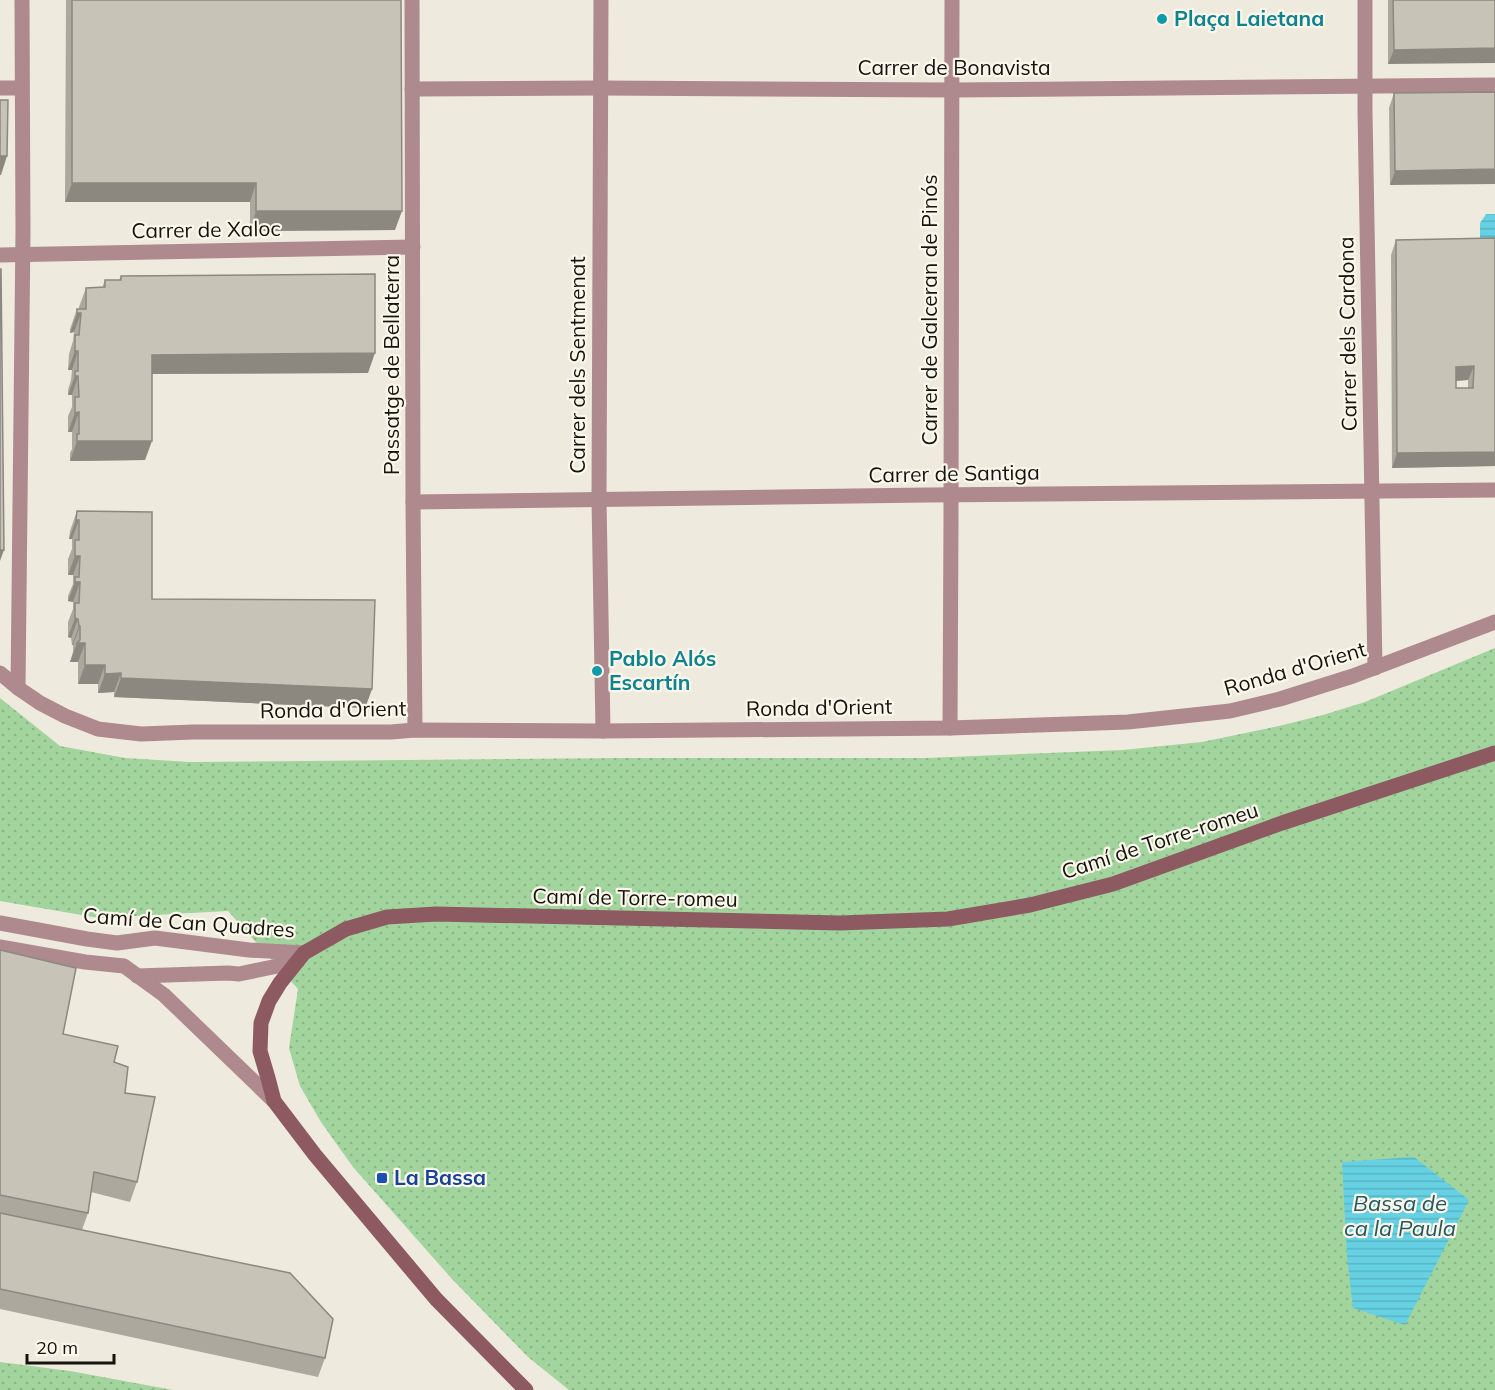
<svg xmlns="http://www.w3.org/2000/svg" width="1495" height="1390" viewBox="0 0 1495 1390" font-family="Mulish,sans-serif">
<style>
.grass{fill:url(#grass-dots)}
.water{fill:url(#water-rules)}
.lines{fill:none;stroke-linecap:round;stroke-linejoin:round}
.street{stroke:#ae898d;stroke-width:15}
.secondary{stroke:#8d5a61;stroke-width:15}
.wall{fill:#aca89d;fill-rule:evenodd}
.shaded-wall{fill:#8c8880}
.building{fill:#c8c3b7;stroke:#8c8880;stroke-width:1.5;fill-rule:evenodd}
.culture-dot{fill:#0f9aa8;stroke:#fcf7eb;stroke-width:2}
.transit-dot{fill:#1a4fb4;stroke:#fcf7eb;stroke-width:2}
.labels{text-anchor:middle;stroke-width:4.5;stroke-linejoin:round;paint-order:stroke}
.culture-label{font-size:21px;font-weight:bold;fill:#0d838f;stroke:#fcf7eb;text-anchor:start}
.street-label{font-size:21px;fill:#14130f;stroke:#fcf7eb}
.transit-label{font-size:21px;font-weight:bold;fill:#164399;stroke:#fcf7eb;text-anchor:start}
.water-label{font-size:22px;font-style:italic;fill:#27565e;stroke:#fcf7eb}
</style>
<defs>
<pattern id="grass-dots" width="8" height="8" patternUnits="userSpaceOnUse" patternTransform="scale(1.5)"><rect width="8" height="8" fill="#a2d49e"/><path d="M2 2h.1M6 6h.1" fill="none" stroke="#8bb587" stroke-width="1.8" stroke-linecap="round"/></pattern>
<pattern id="water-rules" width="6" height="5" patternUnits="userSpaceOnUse" patternTransform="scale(1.5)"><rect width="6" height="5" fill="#66d1e3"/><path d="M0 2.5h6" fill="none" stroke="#58b3c2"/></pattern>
</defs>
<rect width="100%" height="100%" fill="#efeade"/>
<g class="grass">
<polygon points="1495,648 1495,1390 569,1390 528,1357 452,1279 353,1167 321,1122 300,1086 289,1048 298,989 228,911 99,918 0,901 0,698 60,746 125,758 190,762 627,758 926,758 1123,750 1202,742 1279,726 1323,715 1365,702"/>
<polygon points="0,1362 70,1371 173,1390 0,1390"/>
</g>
<g class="water">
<polygon points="1486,214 1495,214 1495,247 1480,248 1480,223"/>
<polygon points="1414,1157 1469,1200 1405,1325 1353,1308 1347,1256 1342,1162"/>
</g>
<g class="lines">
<g class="street">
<polyline points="412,0 413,502 415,730"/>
<polyline points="601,0 599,499 603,731"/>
<polyline points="1365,0 1365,112 1375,668"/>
<polyline points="0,88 22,88"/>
<polyline points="412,89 600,88 951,90 1495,85"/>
<polyline points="0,255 413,247"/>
<polyline points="413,502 927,495 1495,490"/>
<polyline points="0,673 18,688 40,703 65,716 98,729 141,734 193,732 391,732 415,730 603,731 950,728 1128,722 1230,711 1280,699 1353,676 1495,622"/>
<polyline points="18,688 23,231 22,0"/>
<polyline points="950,728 951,520 952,0"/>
<polyline points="0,923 87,939 117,943 155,938 249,950 304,953"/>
<polyline points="0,947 85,962 124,966 164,995 274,1101"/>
<polyline points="137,976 228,973 239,974 297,962"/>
</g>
<polyline class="secondary" points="526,1390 436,1299 315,1155 274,1101 268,1078 260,1051 261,1023 269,1001 280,983 304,953 346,929 387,917 436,914 840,923 948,919 1030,905 1113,884 1282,823 1495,753"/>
</g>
<g class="wall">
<polygon points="66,0 401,0 395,230 250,231 250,202 65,202"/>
<polygon points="1388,0 1495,0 1388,64"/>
<polygon points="1495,92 1390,185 1389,108 1394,93"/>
<path d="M 1495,238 L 1495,466 L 1392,468 L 1391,255 L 1396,240 ZM 1468,380 L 1468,388 L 1456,388 L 1456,381 Z"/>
<polygon points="121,276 368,373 152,374 145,460 70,461 70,453 72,449 72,432 68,432 68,416 72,407 72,395 68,395 68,390 71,380 72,370 68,370 69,354 73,341 74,332 70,333 70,329 77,309 79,309 79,307 86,288 102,288 105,280 119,280"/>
<polygon points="77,511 152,599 372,689 365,708 114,697 114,692 98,693 98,684 78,684 78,662 70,662 73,652 73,645 72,645 71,638 68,637 68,622 73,609 73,602 68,601 68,596 73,584 73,575 68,575 68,559 72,549 72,539 69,539 70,531"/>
<polygon points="0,950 63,1034 114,1062 125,1093 137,1182 130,1202 91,1192 88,1213 82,1230 325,1358 318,1377 0,1309"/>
</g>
<g class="shaded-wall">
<polygon points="1495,48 1495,63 1388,64 1394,50"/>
<polygon points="0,156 7,156 1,175 0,175"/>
<polygon points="1495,169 1495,184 1390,185 1395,171"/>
<polygon points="72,183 256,183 250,202 65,202"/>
<polygon points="256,211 402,211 395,230 250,231"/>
<polygon points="77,313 81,313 74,332 70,333"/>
<polygon points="75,351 78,351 72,370 68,370"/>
<polygon points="375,353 368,373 145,374 152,355"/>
<polygon points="1474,366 1468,380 1451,381 1456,367"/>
<polygon points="75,376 78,376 72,395 68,395"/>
<polygon points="79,412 72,432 68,432 75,413"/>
<polygon points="77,441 152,441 145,460 70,461"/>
<polygon points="1495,452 1495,466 1392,468 1397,453"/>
<polygon points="76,520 79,520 72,539 69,539"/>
<polygon points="0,550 4,550 0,561"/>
<polygon points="75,556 80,556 73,575 68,575"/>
<polygon points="75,582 80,582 73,602 68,601"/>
<polygon points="75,618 78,619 71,638 68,637"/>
<polygon points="79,626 80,626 73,645 72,645"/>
<polygon points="77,643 85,643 78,662 70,662"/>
<polygon points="85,665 105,665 98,684 78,684"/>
<polygon points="121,673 114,692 98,693 105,674"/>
<polygon points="121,678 372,689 365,708 114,697"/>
</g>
<g class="building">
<polygon points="72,0 401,0 402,211 256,211 256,183 72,183"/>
<polygon points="1393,0 1495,0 1495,48 1394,50"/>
<polygon points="1495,92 1495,169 1395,171 1394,93"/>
<polygon points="0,100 8,100 7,156 0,156"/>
<path d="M 1495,238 L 1495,452 L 1397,453 L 1396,240 ZM 1474,366 L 1473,388 L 1456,388 L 1456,367 Z"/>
<polygon points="0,269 1,269 4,550 0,550"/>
<polygon points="375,274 375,353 152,355 152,441 77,441 77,434 79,434 79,412 75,413 75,397 79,397 78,376 75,376 75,371 78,371 78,351 75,351 75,335 79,335 81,313 77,313 77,309 86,309 86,288 105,287 105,280 121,280 121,276"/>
<polygon points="77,511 152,512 152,599 375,600 372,689 121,678 121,673 105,674 105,665 85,665 85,643 77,643 80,640 80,626 79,626 78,619 75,618 75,603 79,603 80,582 75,582 75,577 79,577 80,556 75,556 75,540 79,540 79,520 76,520"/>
<polygon points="0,950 76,968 63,1034 118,1046 114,1062 128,1067 125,1093 155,1097 137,1182 94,1172 88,1213 0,1195"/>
<polygon points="0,1213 290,1273 333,1319 325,1358 0,1289"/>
</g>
<g class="culture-dot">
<circle cx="1162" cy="19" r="6"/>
<circle cx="597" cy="671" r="6"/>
</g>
<rect class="transit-dot" x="376" y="1172" width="12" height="12" rx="3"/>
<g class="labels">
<g class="culture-label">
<text x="1174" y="26">Plaça Laietana</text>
<text x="609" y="666">Pablo Alós<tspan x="609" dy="24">Escartín</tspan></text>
</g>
<g class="street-label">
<text x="954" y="75">Carrer de Bonavista</text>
<text transform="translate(206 230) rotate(-1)" y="7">Carrer de Xaloc</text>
<text transform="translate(930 310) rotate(-90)" y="7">Carrer de Galceran de Pinós</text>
<text transform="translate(1348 334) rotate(-91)" y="7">Carrer dels Cardona</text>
<text transform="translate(392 365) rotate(-90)" y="7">Passatge de Bellaterra</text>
<text transform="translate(578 365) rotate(-90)" y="7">Carrer dels Sentmenat</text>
<text transform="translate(954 474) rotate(-1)" y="7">Carrer de Santiga</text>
<text transform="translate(1295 669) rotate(-16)" y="7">Ronda d'Orient</text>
<text transform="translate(819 708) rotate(-1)" y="7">Ronda d'Orient</text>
<text transform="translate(333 710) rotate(-1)" y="7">Ronda d'Orient</text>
<text transform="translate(1160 841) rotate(-18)" y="7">Camí de Torre-romeu</text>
<text transform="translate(635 898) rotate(1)" y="7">Camí de Torre-romeu</text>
<text transform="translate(189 923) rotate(4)" y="7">Camí de Can Quadres</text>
</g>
<g class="transit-label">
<text x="394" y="1185">La Bassa</text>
</g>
<g class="water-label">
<text x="1400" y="1211">Bassa de<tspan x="1400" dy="25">ca la Paula</tspan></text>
</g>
</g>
<path d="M27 1354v9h87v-9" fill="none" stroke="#14130f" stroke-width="3"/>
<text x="36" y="1354" font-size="18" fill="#14130f" stroke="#fcf7eb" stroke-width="4.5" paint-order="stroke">20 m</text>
</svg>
